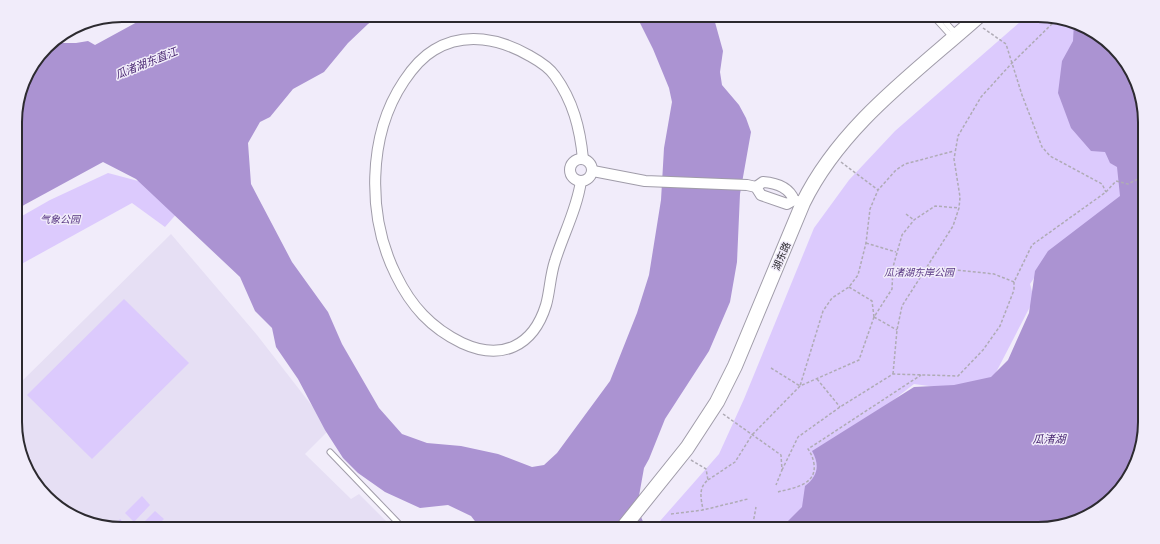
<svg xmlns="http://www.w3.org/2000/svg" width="1160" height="544" viewBox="0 0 1160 544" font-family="'Source Serif 4','Noto Sans SC',serif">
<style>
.built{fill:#e6dff4}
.green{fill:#dccafd}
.water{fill:#ab93d2}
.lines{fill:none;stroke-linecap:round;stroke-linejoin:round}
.lane-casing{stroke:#a09ca9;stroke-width:7}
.street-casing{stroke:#a09ca9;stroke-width:12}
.secondary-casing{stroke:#a09ca9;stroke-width:16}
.path{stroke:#afabb5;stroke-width:1.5;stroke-dasharray:3 2;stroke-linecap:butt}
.lane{stroke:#fff;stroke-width:5}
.street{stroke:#fff;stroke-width:10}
.secondary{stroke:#fff;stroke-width:14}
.labels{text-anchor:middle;stroke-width:3;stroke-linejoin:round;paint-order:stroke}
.park-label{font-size:10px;font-style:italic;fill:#593884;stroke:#f1ecfa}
.street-label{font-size:10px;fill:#2c2a2f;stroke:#f1ecfa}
.water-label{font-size:11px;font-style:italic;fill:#492772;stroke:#f1ecfa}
.rim{fill:none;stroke:#2c2a2f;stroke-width:2}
</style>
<rect width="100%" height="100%" fill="#f1ecfa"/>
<polygon class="built" points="171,234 257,335 330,429 305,454 351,499 359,494 394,529 122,529 81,521 37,487 16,436 16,387"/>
<g class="green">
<polygon points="1028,15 1038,15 1079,23 1123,57 1144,108 1144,199 1047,259 1030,284 1034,299 990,384 974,392 914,384 819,458 824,477 790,529 719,529 716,527 713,529 653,529 719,454 744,399 814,228 849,180 895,131"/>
<polygon points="108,173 142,182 179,211 165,227 132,203 16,267 15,220 50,200"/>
<polygon points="124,299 189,363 92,459 27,395"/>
<polygon points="142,496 150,505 134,522 125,513"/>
<polygon points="155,511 164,519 154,529 141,529 139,527"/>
<polygon points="120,519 129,527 127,529 112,527"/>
</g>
<g class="water">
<polygon points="150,15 381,15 368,24 348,43 324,72 293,89 270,117 260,122 248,143 251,184 292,262 328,312 342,344 379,408 402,434 427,443 461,446 498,454 532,467 544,465 557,453 610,381 637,313 649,275 661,200 664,148 672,102 669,88 653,49 636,15 713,15 723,51 720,72 722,85 739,105 746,118 751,132 740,194 737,262 730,302 709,351 665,419 649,459 644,468 637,507 646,529 481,529 471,516 448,505 420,508 385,492 358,473 343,458 325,430 298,379 276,347 272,328 255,311 240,277 136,179 103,162 24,205 15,212 15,115 26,74 50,43 76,43 88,41 95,45"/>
<path d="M 1074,22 L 1079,23 L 1123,57 L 1144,108 L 1145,422 L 1137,463 L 1098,511 L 1045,529 L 780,529 L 802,507 L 805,486 C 818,476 820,465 812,451 L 914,387 L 954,385 L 991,377 L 1008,360 L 1029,313 L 1035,271 L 1048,251 L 1120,196 L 1117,167 L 1110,163 L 1105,152 L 1091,151 L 1071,128 L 1058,93 L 1062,61 L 1073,41 Z"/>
<polygon points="721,522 732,529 704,529"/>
</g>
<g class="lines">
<defs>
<g id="lane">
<polyline points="932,15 953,38"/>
<polyline points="939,15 957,35"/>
<polyline points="330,452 404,529"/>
</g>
<g id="street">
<circle cx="581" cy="170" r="11"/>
<polyline points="593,171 645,181 747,185 756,187"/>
<path d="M 581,181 C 577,209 563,235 555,261 C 550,276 550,291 546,305 C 533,347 501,361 462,343 C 431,328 411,306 396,275 C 367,217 367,136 404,81 C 412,69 422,57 434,50 C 465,31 501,39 530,56 C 539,61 549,67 555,76 C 573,101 580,128 583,159"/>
<path d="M 794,200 L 787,204 L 761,195 L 756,187 L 763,182 C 776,183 789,187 794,200 L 803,203"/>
</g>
<path id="secondary" d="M 622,529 L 687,448 L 717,402 L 735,366 L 803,203 C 841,125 916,72 980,15"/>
</defs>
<use href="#lane" class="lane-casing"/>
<use href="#street" class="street-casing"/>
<use href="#secondary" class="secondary-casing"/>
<g class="path">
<polyline points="983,28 1006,44 1022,95 1042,147 1050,156 1102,184 1106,192"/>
<polyline points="841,162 878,190"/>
<polyline points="906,214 914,220"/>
<polyline points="866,243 896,252"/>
<polyline points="928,267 994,274 1014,282"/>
<polyline points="849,287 872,301 874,317"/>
<polyline points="874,317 897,330"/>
<polyline points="771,368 800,386 823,311 832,298 849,287 858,275 866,243 870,209 878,190 896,170 905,164 954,151"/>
<polyline points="893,374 897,330 902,306 953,226 959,208 960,197 954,159 958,136 981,97 1011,64 1057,19"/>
<polyline points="817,379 840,407"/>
<polyline points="723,414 781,455 782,470 776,485"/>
<path d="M 691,460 L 706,469 L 708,480 C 698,488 701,498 703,510"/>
<polyline points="782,470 798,437 840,407 893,374 958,376 983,350 1000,326 1014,290 1014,282 1032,245 1106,192 1116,181 1128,184 1138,179 1144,183"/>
<polyline points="708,480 735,462 752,435 800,386 859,360 874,317 892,289 893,267 902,235 914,220 935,206 959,208"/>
<path d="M 778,492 C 793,488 817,485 814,464 C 813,458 811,453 808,449 L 921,375"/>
<polyline points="671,514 703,510 748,499"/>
<polyline points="752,529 756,507"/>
</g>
<use href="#lane" class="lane"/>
<use href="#street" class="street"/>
<use href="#secondary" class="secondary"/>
</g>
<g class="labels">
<g class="park-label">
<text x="60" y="223">气象公园</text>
<text x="919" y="276">瓜渚湖东岸公园</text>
</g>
<g class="street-label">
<text transform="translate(781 256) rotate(-67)" y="4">湖东路</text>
</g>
<g class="water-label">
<text transform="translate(146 63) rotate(-22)" y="4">瓜渚湖东直江</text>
<text x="1049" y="443">瓜渚湖</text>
</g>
</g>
<path d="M0 0H1160V544H0ZM122 22H1038A100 100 0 0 1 1138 122V422A100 100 0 0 1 1038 522H122A100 100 0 0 1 22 422V122A100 100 0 0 1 122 22Z" fill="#f1ecfa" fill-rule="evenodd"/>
<path class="rim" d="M122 22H1038A100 100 0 0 1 1138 122V422A100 100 0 0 1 1038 522H122A100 100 0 0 1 22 422V122A100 100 0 0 1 122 22Z"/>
</svg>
